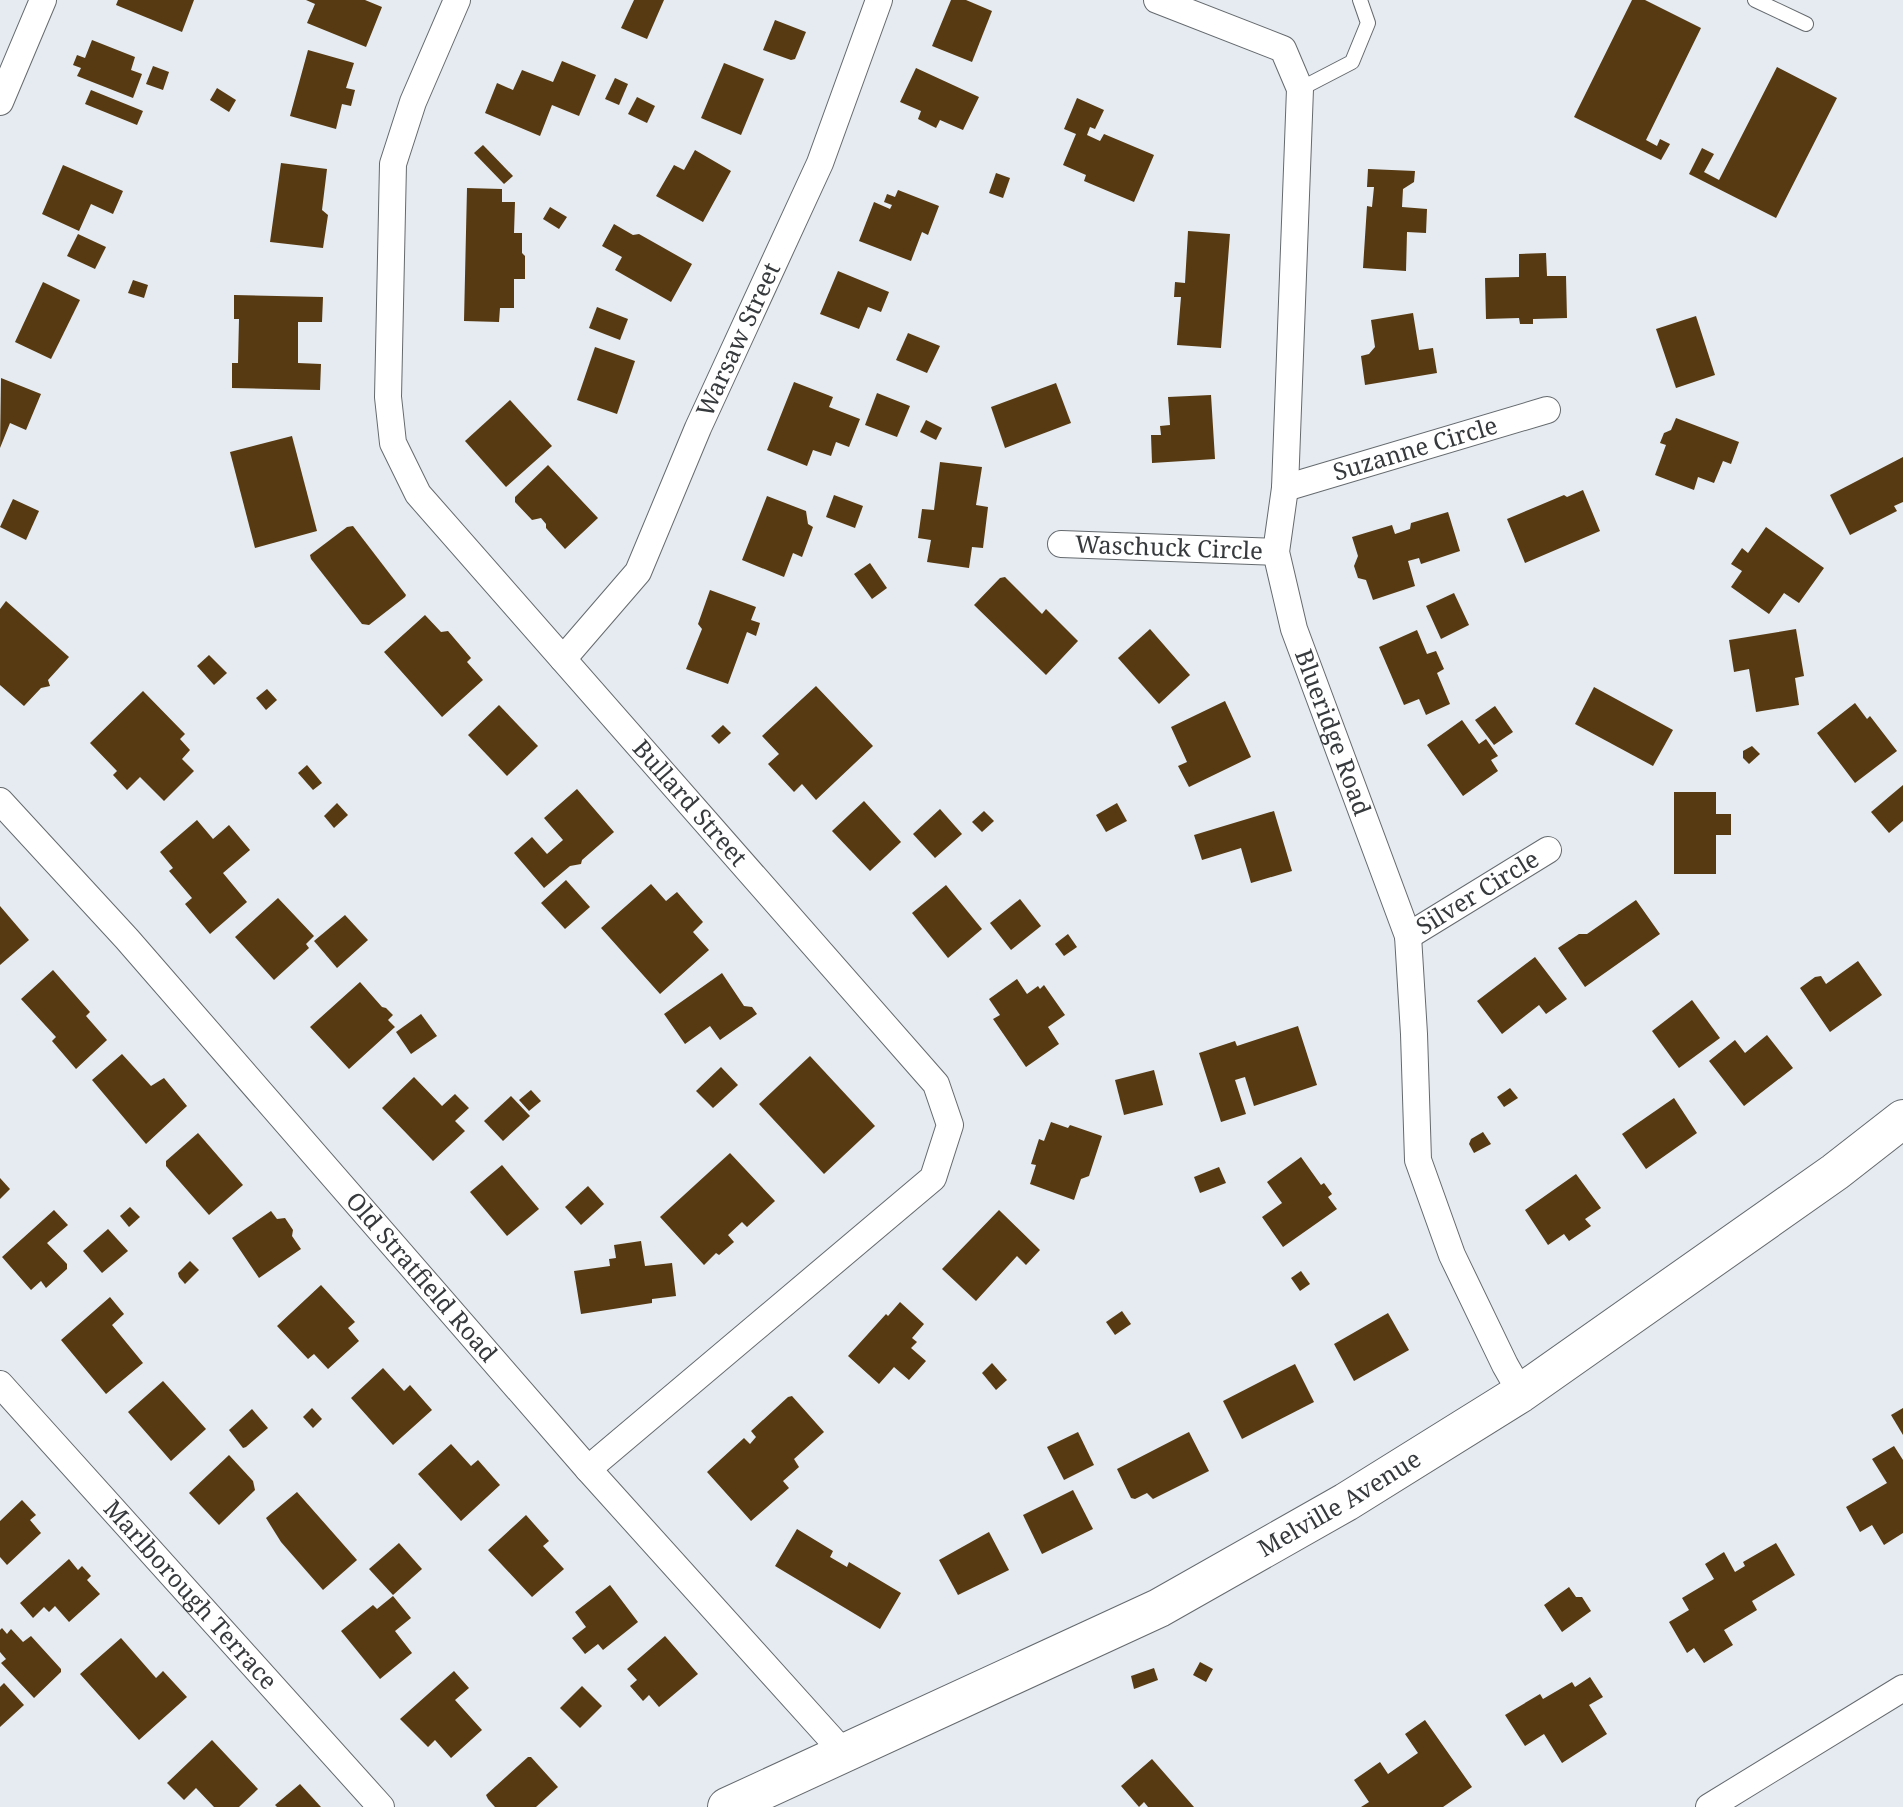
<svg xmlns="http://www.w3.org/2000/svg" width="1903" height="1807" viewBox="0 0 1903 1807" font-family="'Noto Serif',serif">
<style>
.building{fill:#573a11}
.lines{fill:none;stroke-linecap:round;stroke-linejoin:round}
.lane-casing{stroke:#656a6e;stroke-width:16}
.street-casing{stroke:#656a6e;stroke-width:28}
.secondary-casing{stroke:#656a6e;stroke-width:40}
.lane{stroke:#fff;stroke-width:14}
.street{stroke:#fff;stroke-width:26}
.secondary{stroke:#fff;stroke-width:38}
.labels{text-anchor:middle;stroke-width:8;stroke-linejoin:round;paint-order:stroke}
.street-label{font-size:24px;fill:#373a3c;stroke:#f3f9fe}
</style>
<rect width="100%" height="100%" fill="#e5ebf1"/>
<g class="building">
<polygon points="118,0 194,0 182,32 116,5"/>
<polygon points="306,0 365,0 382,7 366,47 307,23 315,4"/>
<polygon points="634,0 664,0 647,39 621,28"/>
<polygon points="951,0 966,0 992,11 972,62 932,46"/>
<polygon points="1632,0 1645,0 1701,28 1646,140 1657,146 1660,139 1670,144 1661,160 1574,117"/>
<polygon points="775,20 806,32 795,59 791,60 763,50"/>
<polygon points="92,40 135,57 131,70 142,74 133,98 77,76 81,68 73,65 77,55 85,58"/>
<polygon points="308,50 354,63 346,88 355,90 351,106 342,104 336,129 290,116"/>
<polygon points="562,61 596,75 579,116 552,105 540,136 485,113 497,83 513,90 522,70 553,82"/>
<polygon points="724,63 764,79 741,135 701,118"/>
<polygon points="153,66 169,72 163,90 146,84"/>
<polygon points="1777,67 1837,98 1776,218 1689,174 1702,148 1714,154 1704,172 1719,180"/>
<polygon points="916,68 979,97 963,130 940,120 936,128 918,119 921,111 900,102"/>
<polygon points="615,78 628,84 619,105 605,99"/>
<polygon points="217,88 236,100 229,112 210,100"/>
<polygon points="91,90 143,111 137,125 85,104"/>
<polygon points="637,97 655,106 647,123 628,114"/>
<polygon points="1077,98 1104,110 1095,129 1090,127 1087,135 1100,141 1104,134 1154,155 1134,202 1084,181 1086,175 1063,165 1076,134 1064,129"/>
<polygon points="483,145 513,176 504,184 474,153"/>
<polygon points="695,150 731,171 703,222 656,196 674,165 684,170"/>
<polygon points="281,163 327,169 322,210 328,215 323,248 270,242"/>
<polygon points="63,165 123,191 113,214 91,204 79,231 42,214"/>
<polygon points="1368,169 1415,171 1414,182 1403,189 1402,207 1427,209 1426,233 1407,232 1406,271 1363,268 1367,206 1372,207 1374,187 1367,187"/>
<polygon points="996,173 1010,178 1003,198 989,193"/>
<polygon points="467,188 502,189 502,202 515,202 514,233 522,233 522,253 525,256 525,279 514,279 514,308 500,308 499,322 464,321"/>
<polygon points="898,190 939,206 928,235 922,232 911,261 859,241 874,202 890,209 892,205 884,202 887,194 895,197"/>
<polygon points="550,207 567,217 559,229 543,219"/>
<polygon points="614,224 633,235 639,234 692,264 671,302 615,270 622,257 602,246"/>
<polygon points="1188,231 1230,234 1221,348 1177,345 1181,297 1174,297 1175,282 1185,283"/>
<polygon points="78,234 106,247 95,269 67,256"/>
<polygon points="1546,253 1547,276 1566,276 1567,318 1533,319 1533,324 1520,324 1519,318 1486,319 1485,278 1519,277 1519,254"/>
<polygon points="838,271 889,292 881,312 868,307 859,329 820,314"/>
<polygon points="133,280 148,285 144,298 128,293"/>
<polygon points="43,282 80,300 51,359 15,342"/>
<polygon points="234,295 323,297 322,322 298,322 298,363 321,364 320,390 232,388 232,363 238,363 239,319 234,319"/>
<polygon points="597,307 628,319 620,340 589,328"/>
<polygon points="1413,313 1419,350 1433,348 1437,373 1365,385 1361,356 1369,354 1375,347 1371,320"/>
<polygon points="1696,316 1715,375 1676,388 1656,329"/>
<polygon points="908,333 940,346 927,373 896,360"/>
<polygon points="595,347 635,361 617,414 577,400"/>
<polygon points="1,378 41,394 26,430 10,423 0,448"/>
<polygon points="794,382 833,397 829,407 860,419 849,447 836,442 831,456 813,450 807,466 767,450"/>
<polygon points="1056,383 1071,423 1005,448 991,407"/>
<polygon points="877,393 910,406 897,437 865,425"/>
<polygon points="1211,395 1215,459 1152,463 1151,435 1161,435 1160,426 1170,425 1168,397"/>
<polygon points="510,400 552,446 506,487 465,441"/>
<polygon points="1676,418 1739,442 1731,464 1723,461 1714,483 1698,477 1694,490 1655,475 1666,445 1660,443 1664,433 1671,430"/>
<polygon points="926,420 942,428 936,440 920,432"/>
<polygon points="292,436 317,531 255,548 230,452"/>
<polygon points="1903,457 1903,502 1894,506 1897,511 1850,535 1830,495"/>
<polygon points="940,462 982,467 976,505 988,507 983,548 972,547 969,568 927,562 931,540 918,538 922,509 934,510"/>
<polygon points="548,465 598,518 565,549 546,528 546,524 541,518 532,520 515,502 515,497"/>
<polygon points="1583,490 1600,531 1525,563 1507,519 1564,495 1567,497"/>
<polygon points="834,495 863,506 855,528 826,517"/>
<polygon points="767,496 806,511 808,524 813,527 802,557 793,553 784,577 742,560"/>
<polygon points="13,499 39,511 26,540 0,527"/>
<polygon points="1448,512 1460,551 1421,564 1419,558 1408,561 1415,586 1373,600 1366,580 1358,578 1354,566 1358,556 1352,537 1392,525 1395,534 1410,529 1411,523"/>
<polygon points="353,526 406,595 405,597 369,625 362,624 311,559 310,555 347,527"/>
<polygon points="1766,527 1824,568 1799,603 1784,593 1769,614 1731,587 1742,571 1731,564 1742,548 1748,553"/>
<polygon points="870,563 887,588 872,599 854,574"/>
<polygon points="1005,577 1042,614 1046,609 1078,641 1046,675 974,605 1000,578"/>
<polygon points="710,590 756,607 751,620 760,623 756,636 747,632 728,684 686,669 702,629 698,624"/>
<polygon points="1454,593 1469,625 1441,639 1426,606"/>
<polygon points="6,601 69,657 48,680 50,686 41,688 24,706 0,685 0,609"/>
<polygon points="425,615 441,632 448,631 471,658 467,662 483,680 442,717 384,652"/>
<polygon points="1150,629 1190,675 1159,704 1118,658"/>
<polygon points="1796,629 1804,676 1795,678 1799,705 1756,712 1749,669 1734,672 1729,640"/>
<polygon points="1417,630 1427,654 1436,651 1444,669 1437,673 1450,704 1426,715 1419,699 1404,705 1379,647"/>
<polygon points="209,655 227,673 214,685 197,666"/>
<polygon points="816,686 873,746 816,800 802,784 794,792 768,764 779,754 762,736"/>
<polygon points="1594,687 1673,730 1653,766 1575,724"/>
<polygon points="267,689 277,700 266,710 256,698"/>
<polygon points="143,691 185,734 180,739 190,750 182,759 194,771 164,801 140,777 127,790 113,775 117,771 90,743"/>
<polygon points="1225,701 1251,757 1189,787 1178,766 1187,762 1171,727"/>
<polygon points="1855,703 1867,719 1870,716 1897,751 1855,783 1817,733"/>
<polygon points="499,705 538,746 507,776 468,735"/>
<polygon points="1495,706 1513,732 1494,745 1475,720"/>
<polygon points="1462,720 1479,744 1486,739 1498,756 1491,760 1498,771 1463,796 1427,745"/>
<polygon points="723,725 731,733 719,744 711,736"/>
<polygon points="1752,746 1760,754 1749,764 1743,758 1743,751"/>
<polygon points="307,765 322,783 313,790 298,773"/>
<polygon points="1903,785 1903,821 1889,833 1871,812"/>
<polygon points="577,789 614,832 582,860 581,864 570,866 544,888 514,853 532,837 547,854 563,840 544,818"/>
<polygon points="1674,792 1716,792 1716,814 1731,814 1731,835 1716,835 1716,874 1674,874"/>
<polygon points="864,801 901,842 870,871 832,831"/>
<polygon points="337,803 348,815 334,828 324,816"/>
<polygon points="1117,803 1127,821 1106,832 1096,815"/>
<polygon points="940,809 962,834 935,858 913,834"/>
<polygon points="984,811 994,821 982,832 972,822"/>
<polygon points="1274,811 1292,871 1251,883 1241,848 1202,860 1194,835"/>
<polygon points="197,820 213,839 229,825 250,850 223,873 247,902 210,934 185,904 192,898 169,871 173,868 160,852"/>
<polygon points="566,880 590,907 565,929 541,903"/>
<polygon points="651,884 666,901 677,892 703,922 693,932 709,950 660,994 601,928"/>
<polygon points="946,885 982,929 948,958 912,913"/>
<polygon points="278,898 314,936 306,944 309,948 274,980 235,937"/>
<polygon points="1020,899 1041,926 1011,950 990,923"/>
<polygon points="1636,900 1660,934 1585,987 1558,948 1579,934 1587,934"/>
<polygon points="0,906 29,940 0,965"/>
<polygon points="345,915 368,940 337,968 314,941"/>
<polygon points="1068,934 1077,947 1064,956 1055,944"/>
<polygon points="1535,957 1567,999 1546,1014 1539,1005 1502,1034 1477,1001"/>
<polygon points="1858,961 1882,995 1830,1032 1800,988 1815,977 1821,976 1826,984"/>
<polygon points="53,970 90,1012 86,1016 107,1040 76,1069 52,1041 56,1037 21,999"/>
<polygon points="722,973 744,1006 752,1007 757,1014 720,1040 710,1026 685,1044 664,1014"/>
<polygon points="1017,979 1027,994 1038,986 1040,989 1044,985 1065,1015 1048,1027 1059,1044 1026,1067 993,1019 1000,1015 989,999"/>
<polygon points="360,982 382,1007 386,1008 393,1015 388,1020 395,1027 349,1069 310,1027"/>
<polygon points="1692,1000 1720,1038 1679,1068 1652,1031"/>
<polygon points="421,1014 437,1036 411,1054 396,1032"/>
<polygon points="1298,1026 1317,1085 1254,1106 1245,1077 1235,1080 1246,1114 1221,1122 1199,1053 1235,1041 1237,1046"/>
<polygon points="1767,1035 1793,1068 1744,1106 1709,1061 1735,1040 1745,1053"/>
<polygon points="122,1054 151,1086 164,1078 187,1106 146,1144 92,1080"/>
<polygon points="810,1056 875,1126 824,1174 759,1104"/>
<polygon points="721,1067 738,1085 713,1108 696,1091"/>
<polygon points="1154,1070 1163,1105 1124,1115 1115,1080"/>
<polygon points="414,1077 442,1106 455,1094 469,1108 455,1121 465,1131 433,1161 382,1108"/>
<polygon points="1510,1088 1518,1098 1504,1107 1497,1097"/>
<polygon points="531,1090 541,1101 529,1111 519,1100"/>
<polygon points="511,1096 530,1116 503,1141 484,1121"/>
<polygon points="1674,1098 1697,1133 1646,1169 1622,1134"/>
<polygon points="1051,1122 1068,1128 1070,1125 1102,1136 1089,1176 1081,1179 1074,1200 1030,1184 1036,1165 1031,1164 1039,1139 1044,1141"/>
<polygon points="1483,1132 1491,1144 1474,1153 1469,1144 1471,1139"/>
<polygon points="198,1133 243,1185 209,1215 166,1166 166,1161"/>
<polygon points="730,1153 775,1201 747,1227 742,1222 728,1235 734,1242 719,1255 716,1253 704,1265 660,1217"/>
<polygon points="1301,1157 1321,1185 1324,1183 1332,1194 1328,1197 1337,1209 1283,1247 1262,1217 1282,1203 1267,1182"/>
<polygon points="502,1165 539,1209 507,1236 470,1192"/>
<polygon points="1219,1167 1226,1183 1200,1193 1194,1177"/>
<polygon points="1576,1174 1601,1208 1585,1219 1591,1226 1569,1241 1564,1234 1548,1245 1525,1210"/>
<polygon points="0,1178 10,1189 0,1199"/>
<polygon points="588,1186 604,1204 581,1225 565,1207"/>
<polygon points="130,1207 140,1217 129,1227 120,1216"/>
<polygon points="54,1210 68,1225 47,1243 67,1264 67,1269 46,1288 41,1281 31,1290 2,1257"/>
<polygon points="999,1210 1040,1250 1026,1265 1017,1256 976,1301 942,1269"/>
<polygon points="271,1211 277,1219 285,1218 293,1230 292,1236 301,1249 259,1278 232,1238"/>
<polygon points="108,1229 128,1251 102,1273 83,1251"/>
<polygon points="641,1241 645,1266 672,1263 676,1296 652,1299 652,1303 581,1314 574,1271 610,1266 609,1259 616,1258 614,1245"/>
<polygon points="190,1261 199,1270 185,1284 179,1277 178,1273"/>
<polygon points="1301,1271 1310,1284 1300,1291 1291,1278"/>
<polygon points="321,1285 355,1322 348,1328 359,1341 328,1369 314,1354 308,1359 277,1326"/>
<polygon points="110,1297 124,1314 112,1325 143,1363 106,1394 61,1340"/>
<polygon points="900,1302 924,1324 912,1338 917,1342 911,1348 926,1361 909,1380 894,1367 879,1384 848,1356 886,1314 888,1316"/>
<polygon points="1122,1311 1131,1324 1115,1335 1106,1322"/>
<polygon points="1388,1313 1409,1350 1354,1381 1334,1344"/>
<polygon points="992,1363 1007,1380 996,1390 982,1373"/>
<polygon points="1295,1364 1314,1402 1242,1439 1223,1401"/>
<polygon points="383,1368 404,1391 410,1385 432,1410 393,1445 351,1398"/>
<polygon points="163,1381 206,1429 171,1461 128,1412"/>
<polygon points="792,1396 824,1432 794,1459 799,1467 783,1481 789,1488 751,1521 707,1472 744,1438 750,1444 756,1437 751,1431 788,1397"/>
<polygon points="312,1408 322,1419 313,1428 303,1417"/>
<polygon points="1903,1408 1903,1435 1891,1415"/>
<polygon points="252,1409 268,1428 246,1447 243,1448 229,1430"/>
<polygon points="1078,1432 1094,1465 1064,1480 1047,1447"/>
<polygon points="1189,1432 1209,1471 1153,1499 1147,1493 1135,1499 1131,1498 1117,1469"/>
<polygon points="451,1444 471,1466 478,1460 500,1485 461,1521 418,1474"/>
<polygon points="1894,1446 1903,1460 1903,1533 1884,1545 1872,1525 1860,1532 1846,1507 1887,1483 1872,1459"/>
<polygon points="229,1455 253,1481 255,1490 219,1525 189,1493"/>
<polygon points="1073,1490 1093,1529 1042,1554 1023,1515"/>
<polygon points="297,1492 357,1560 323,1590 281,1542 266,1518"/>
<polygon points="22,1500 36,1515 30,1520 41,1533 7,1565 0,1557 0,1521"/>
<polygon points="526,1515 549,1541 543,1546 564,1569 532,1597 488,1550"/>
<polygon points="797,1529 833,1551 830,1557 847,1567 849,1562 901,1593 880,1629 775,1566"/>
<polygon points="989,1532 1009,1570 958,1595 939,1560"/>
<polygon points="399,1543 422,1569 393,1595 369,1569"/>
<polygon points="1776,1543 1795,1575 1752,1601 1757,1610 1724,1630 1733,1645 1704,1663 1694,1648 1687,1653 1669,1622 1689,1610 1682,1598 1714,1579 1705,1564 1724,1552 1735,1572 1745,1566 1743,1562"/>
<polygon points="69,1559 78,1570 82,1566 91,1576 87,1580 100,1594 69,1622 55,1606 49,1612 44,1607 33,1618 20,1603"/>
<polygon points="610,1585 638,1622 603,1650 598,1644 585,1654 572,1638 586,1627 575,1612"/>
<polygon points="1569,1587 1576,1597 1582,1597 1591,1611 1562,1632 1544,1605"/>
<polygon points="393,1596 411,1618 395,1631 412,1653 380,1679 341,1631 373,1605 377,1609"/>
<polygon points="2,1628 7,1634 11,1629 23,1642 31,1636 61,1669 61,1672 34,1698 1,1663 6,1659 0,1652 0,1630"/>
<polygon points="665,1636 698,1674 659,1707 649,1695 643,1701 630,1686 637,1680 627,1669"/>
<polygon points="121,1638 156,1678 163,1671 187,1697 139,1740 80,1674"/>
<polygon points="1200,1662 1213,1669 1206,1682 1193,1675"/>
<polygon points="1154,1668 1158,1680 1134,1689 1131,1676"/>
<polygon points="454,1671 469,1688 455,1700 482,1730 451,1758 435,1740 428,1747 400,1719"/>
<polygon points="1590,1677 1603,1697 1589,1705 1607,1734 1562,1763 1544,1734 1525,1746 1505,1715 1540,1694 1543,1699 1572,1682 1575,1687"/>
<polygon points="4,1683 24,1705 0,1727 0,1687"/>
<polygon points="582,1686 602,1706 580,1728 560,1708"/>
<polygon points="1425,1720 1472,1787 1443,1807 1361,1807 1369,1802 1354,1780 1380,1762 1388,1774 1418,1753 1405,1734"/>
<polygon points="212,1740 258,1789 239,1807 214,1807 196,1788 184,1800 167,1783"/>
<polygon points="528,1757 531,1757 558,1787 536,1807 495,1807 488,1799 486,1795"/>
<polygon points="1152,1759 1194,1807 1148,1807 1144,1802 1139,1807 1121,1786"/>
<polygon points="300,1784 321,1807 277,1807 275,1805"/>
</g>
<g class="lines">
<defs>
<g id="lane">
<polyline points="1755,0 1806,24"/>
<polyline points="1300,89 1352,62 1368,23 1360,0"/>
</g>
<g id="street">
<path id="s1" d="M 457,0 L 413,102 L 393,164 L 388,397 L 393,443 L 418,494 L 936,1084 L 950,1125 L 933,1178 L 588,1469"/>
<path id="s2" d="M 1157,0 L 1283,49 L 1300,89 L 1285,488 L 1276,552 L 1294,629 L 1408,936 L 1414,1034 L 1418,1160 L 1452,1255 L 1505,1365 L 1521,1393"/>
<polyline points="0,102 43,0"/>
<path id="s3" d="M 1285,488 L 1547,410"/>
<path id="s4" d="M 1061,544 L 1276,552"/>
<path id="s5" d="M 563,659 L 638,572 L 698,428 L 820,163 L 879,0"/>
<path id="s6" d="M 0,801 L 127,939 L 588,1469 L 844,1753"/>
<path id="s7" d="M 1408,936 L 1548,850"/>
<path id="s8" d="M 0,1384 L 381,1807"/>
<polyline points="1709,1807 1903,1688"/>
</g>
<g id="secondary">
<path id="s9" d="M 727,1807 L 1159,1608 L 1346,1502 L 1521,1393 L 1835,1172 L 1903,1119"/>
</g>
</defs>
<use href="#lane" class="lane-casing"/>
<use href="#street" class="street-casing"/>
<use href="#secondary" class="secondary-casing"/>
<use href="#lane" class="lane"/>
<use href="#street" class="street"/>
<use href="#secondary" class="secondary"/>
</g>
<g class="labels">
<g class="street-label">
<text dy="8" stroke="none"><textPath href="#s5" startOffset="368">Warsaw Street</textPath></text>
<text dy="8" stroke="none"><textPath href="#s3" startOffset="136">Suzanne Circle</textPath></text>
<text dy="8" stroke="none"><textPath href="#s4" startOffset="108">Waschuck Circle</textPath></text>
<text dy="8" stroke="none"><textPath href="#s2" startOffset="832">Blueridge Road</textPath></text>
<text dy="8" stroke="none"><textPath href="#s1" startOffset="924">Bullard Street</textPath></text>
<text dy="8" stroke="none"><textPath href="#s7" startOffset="82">Silver Circle</textPath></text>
<text dy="8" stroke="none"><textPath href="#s6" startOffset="636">Old Stratfield Road</textPath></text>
<text dy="8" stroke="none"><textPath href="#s9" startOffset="684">Melville Avenue</textPath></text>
<text dy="8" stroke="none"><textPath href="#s8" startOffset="284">Marlborough Terrace</textPath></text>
</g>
</g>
</svg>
